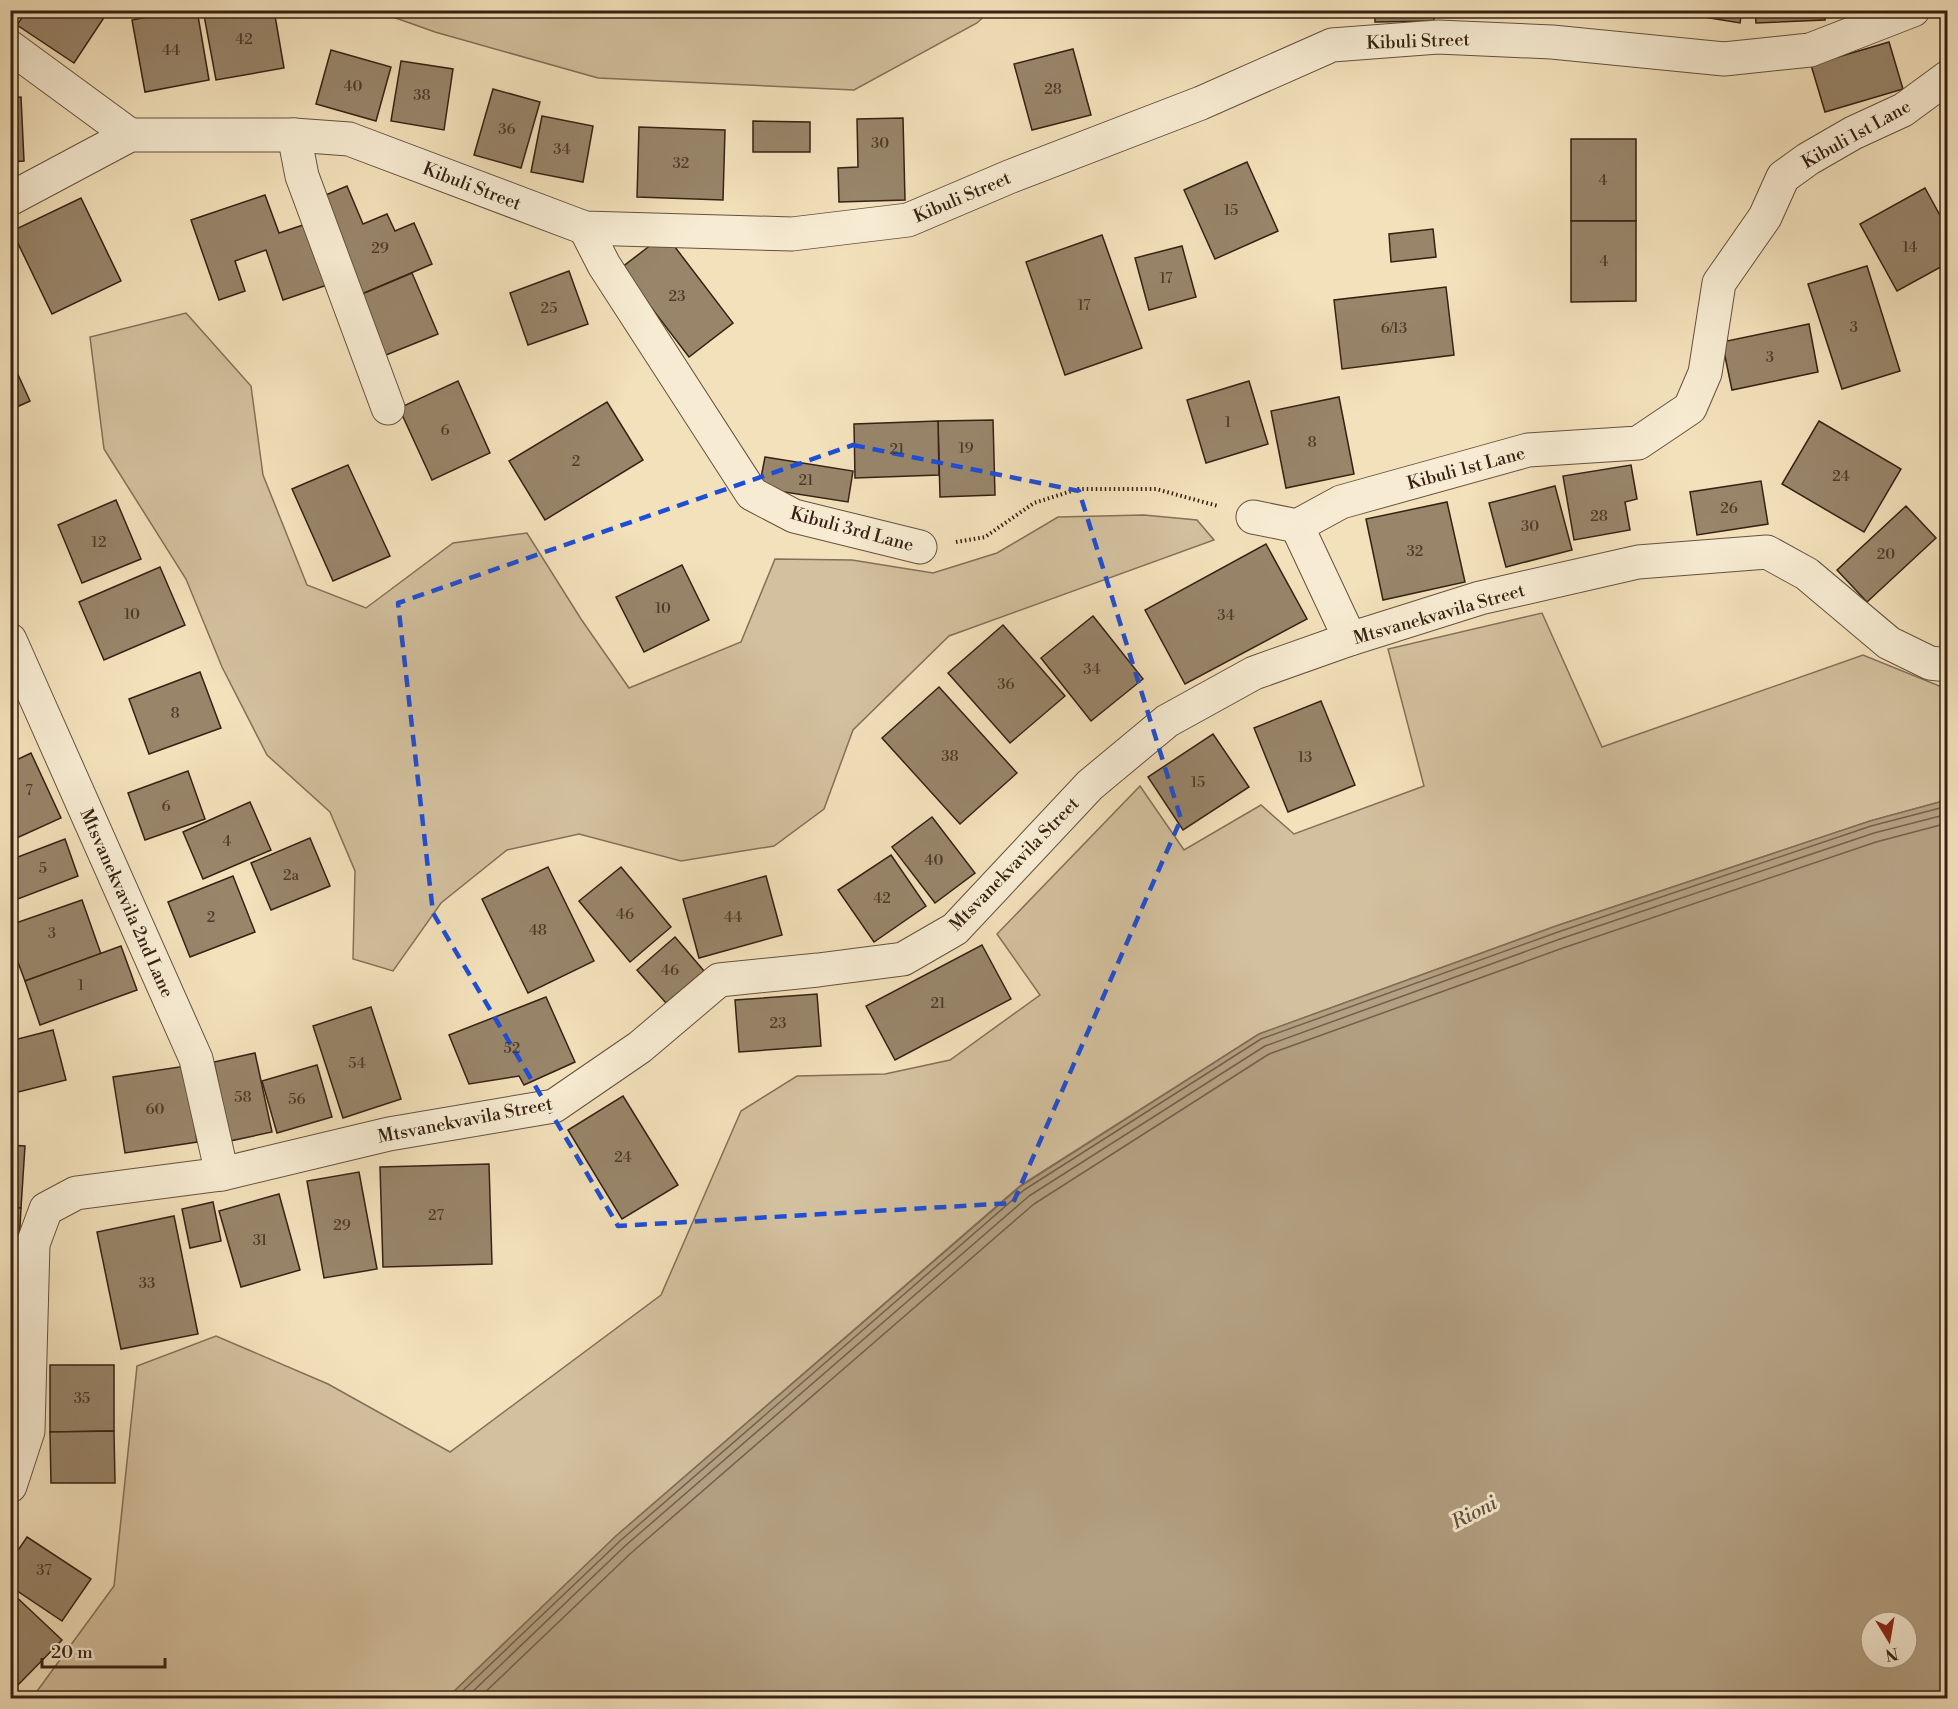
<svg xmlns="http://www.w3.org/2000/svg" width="1958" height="1709" viewBox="0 0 1958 1709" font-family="'Libre Bodoni',serif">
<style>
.green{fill:#d3c09e;stroke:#847058;stroke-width:1.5}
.water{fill:#b3a082;stroke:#816d56;stroke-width:1.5;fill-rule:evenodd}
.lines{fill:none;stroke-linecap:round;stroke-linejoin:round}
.shore{stroke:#74604a;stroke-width:1.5}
.building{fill:#98856a;stroke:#362113;stroke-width:1.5}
.minor-casing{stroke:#65513d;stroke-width:35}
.path{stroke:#362113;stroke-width:4;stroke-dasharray:1.5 3;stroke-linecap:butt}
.minor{stroke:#f7ecd3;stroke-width:33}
.marked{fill:none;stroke:#1d4ed8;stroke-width:4.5;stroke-dasharray:12 8;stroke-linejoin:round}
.labels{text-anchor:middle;stroke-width:6;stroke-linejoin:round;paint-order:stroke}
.number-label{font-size:15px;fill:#4e3a29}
.street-label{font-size:18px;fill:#362113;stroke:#f7ecd3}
.water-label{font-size:20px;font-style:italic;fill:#624d3a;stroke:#f7ecd3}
</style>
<rect width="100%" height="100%" fill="#f3e1bb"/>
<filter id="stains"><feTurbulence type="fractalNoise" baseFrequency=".00333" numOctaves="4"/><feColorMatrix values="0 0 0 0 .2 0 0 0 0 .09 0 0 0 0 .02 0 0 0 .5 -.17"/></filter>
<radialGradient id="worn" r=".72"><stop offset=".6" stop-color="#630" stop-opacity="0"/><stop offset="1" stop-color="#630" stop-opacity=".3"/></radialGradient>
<g class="green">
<polygon points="376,11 990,10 990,11 977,23 854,90 598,78 435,32"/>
<polygon points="186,313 251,386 263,475 307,585 366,608 453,543 527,533 581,619 629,688 741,642 775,559 852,560 933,573 997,553 1058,517 1144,515 1197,520 1214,540 949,636 853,730 824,809 774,846 681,861 579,834 507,850 441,903 393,971 353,959 355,871 330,812 267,755 222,667 186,579 104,449 90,337"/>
<polygon points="1542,613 1602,747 1863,655 1947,689 1947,800 1870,821 1556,926 1259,1034 1021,1185 616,1536 447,1698 32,1698 114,1586 137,1366 216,1336 328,1384 450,1452 661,1295 741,1111 797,1076 885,1074 950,1060 1040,995 997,934 1140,786 1184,850 1261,805 1294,834 1424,786 1388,649"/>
</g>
<path class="water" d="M 1947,800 L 1947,1698 L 447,1698 L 616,1536 L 1021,1186 L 1259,1034 L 1556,926 L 1870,821 ZM 1871,1622 L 1907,1622 L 1907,1658 L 1871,1658 Z"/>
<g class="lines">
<g class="shore">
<polyline points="455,1698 620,1541 1024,1190 1261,1039 1558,932 1871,826 1948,806"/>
<polyline points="466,1698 625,1546 1029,1196 1265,1046 1560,939 1874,833 1948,814"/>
<polyline points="479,1698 631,1553 1034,1204 1269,1054 1563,948 1876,842 1948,823"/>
</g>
</g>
<g class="building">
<polygon points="27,10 109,10 74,63 17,25"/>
<polygon points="183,10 197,10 209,80 145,92 132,20"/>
<polygon points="203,10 274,10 284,68 216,80"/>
<polygon points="1375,10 1434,10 1434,21 1375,22"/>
<polygon points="1451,10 1510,10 1510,11 1452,17"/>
<polygon points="1576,10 1618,10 1617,17"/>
<polygon points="1686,10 1742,10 1740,23 1686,14"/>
<polygon points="1755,10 1825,10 1825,20 1756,23"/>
<polygon points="1889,42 1903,89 1825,112 1811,65"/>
<polygon points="1073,49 1091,115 1032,130 1014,64"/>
<polygon points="331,50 391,67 376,121 316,104"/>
<polygon points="401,61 453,69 444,130 391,121"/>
<polygon points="493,89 540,102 521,168 474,155"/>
<polygon points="21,97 24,161 10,162 10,98"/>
<polygon points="542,116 593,126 583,182 531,172"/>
<polygon points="903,118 905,200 839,202 838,168 858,167 857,119"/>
<polygon points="753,121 810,122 810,152 753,152"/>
<polygon points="639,127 725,130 723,200 637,197"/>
<rect x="1571" y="139" width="65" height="82"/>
<polygon points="1247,162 1278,231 1215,259 1184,190"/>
<polygon points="347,186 363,224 387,214 395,231 414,223 432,264 355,297 314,200"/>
<polygon points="1925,188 1948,230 1948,263 1897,291 1860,224"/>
<polygon points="265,195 279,233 306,224 327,285 283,300 266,250 235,261 245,291 219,300 191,220"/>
<polygon points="81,198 121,281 52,314 12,231"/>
<polygon points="1571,221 1636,221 1636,301 1571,302"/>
<polygon points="1433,229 1436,257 1391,262 1389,234"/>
<polygon points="665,234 733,323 689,357 621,268"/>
<polygon points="1102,235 1142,348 1065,375 1026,262"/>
<polygon points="1182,246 1196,297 1149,310 1135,258"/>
<polygon points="1867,266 1900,371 1842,389 1808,284"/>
<polygon points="569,271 588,324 528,345 510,293"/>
<polygon points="412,273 438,334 381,357 355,297"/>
<polygon points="1446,287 1454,355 1342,369 1334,300"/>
<polygon points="1809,324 1818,372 1732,390 1722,342"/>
<polygon points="10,357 30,401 10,410"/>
<polygon points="458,381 490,453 432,480 399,408"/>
<polygon points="1249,381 1268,444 1206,463 1187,400"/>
<polygon points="1339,397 1354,474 1286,488 1271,411"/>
<polygon points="607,402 643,460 545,520 509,461"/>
<polygon points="993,420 995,495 940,497 938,421"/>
<polygon points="938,421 939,475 855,478 854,424"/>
<polygon points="1819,421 1901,469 1864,532 1782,484"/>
<polygon points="765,457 853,471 848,502 759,488"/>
<polygon points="348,465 390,556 333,581 292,489"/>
<polygon points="1631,465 1637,499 1625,502 1630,530 1574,540 1563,476"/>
<polygon points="1761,481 1768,524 1697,535 1690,492"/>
<polygon points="1555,486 1572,550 1506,567 1489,503"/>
<polygon points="116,500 141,559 82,583 58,525"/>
<polygon points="1447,502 1465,582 1383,600 1366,519"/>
<polygon points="1906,506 1936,538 1867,602 1837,570"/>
<polygon points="1266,544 1307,619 1185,684 1145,610"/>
<polygon points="682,565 709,620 644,652 616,597"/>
<polygon points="160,567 185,625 104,660 79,602"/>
<polygon points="1093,616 1143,679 1091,721 1041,658"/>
<polygon points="1003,625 1065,696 1010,743 948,673"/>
<polygon points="200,672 221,728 149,754 129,699"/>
<polygon points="939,687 1017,773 960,824 882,738"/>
<polygon points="1321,701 1355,785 1288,812 1254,728"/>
<polygon points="1213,734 1249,787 1183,830 1148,777"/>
<polygon points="31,753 61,818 10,841 10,763"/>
<polygon points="188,771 205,819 145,840 128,793"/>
<polygon points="250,802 271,850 203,879 183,832"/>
<polygon points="932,817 975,873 935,903 892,847"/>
<polygon points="310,838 330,886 271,910 251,863"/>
<polygon points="65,839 78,876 10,902 10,860"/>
<polygon points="891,855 926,906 874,942 838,890"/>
<polygon points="548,867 594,961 528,993 482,899"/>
<polygon points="621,867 671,927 630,962 579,901"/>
<polygon points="233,876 255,932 190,957 168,902"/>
<polygon points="766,876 782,935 699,958 683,899"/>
<polygon points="82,900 101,954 25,981 10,941 10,925"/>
<polygon points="675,937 704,971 666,1003 637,970"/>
<polygon points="982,945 1011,999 895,1060 866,1006"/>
<polygon points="121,946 137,990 40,1025 25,981"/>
<polygon points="817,994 821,1046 739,1052 735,1000"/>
<polygon points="546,997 575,1062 524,1085 519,1076 469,1084 449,1035"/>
<polygon points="371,1007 401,1099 343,1118 313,1026"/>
<polygon points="53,1030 66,1080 10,1094 10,1041"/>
<polygon points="255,1053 272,1132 230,1141 214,1062"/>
<polygon points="317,1065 332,1117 277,1133 262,1081"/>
<polygon points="186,1066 197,1142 125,1153 113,1077"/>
<polygon points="623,1096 678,1185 622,1219 568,1130"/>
<polygon points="10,1145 25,1146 21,1208 10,1207"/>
<polygon points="489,1164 492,1264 383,1267 380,1167"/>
<polygon points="359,1172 377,1269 324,1278 307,1181"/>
<polygon points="279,1194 300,1270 241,1287 219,1211"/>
<polygon points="213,1202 221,1241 190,1248 182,1209"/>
<polygon points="10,1207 21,1208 17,1283 10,1283"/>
<polygon points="174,1216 198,1334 121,1349 97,1232"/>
<polygon points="50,1365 114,1365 114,1431 50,1432"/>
<polygon points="114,1431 115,1483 51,1483 50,1432"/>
<polygon points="27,1537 91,1579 62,1621 10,1586 10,1562"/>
<polygon points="10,1591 62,1640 17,1686 10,1680"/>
</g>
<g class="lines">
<defs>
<g id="minor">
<polyline points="10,47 130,135"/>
<polyline points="294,135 302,176 388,408"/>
<polyline points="10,199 130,135 294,135 349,139 585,228 792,234 908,220 1009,177 1201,103 1332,45 1438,37 1552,42 1724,59 1810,50 1913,10"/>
<polyline points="585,228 604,265 752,494 794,516 920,547"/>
<polyline points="1253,517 1297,526 1350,639"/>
<polyline points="1297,526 1341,502 1528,450 1638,443 1690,408 1705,373 1719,283 1765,217 1783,177 1808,159 1853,133 1903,110 1948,77"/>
<polyline points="10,640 196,1059 222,1174"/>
<polyline points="10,1486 28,1431 33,1244 46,1209 76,1193 222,1174 389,1134 554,1106 640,1047 719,980 818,970 903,959 955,929 1090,785 1167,721 1254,673 1350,639 1480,598 1638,562 1767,552 1807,574 1889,643 1930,663 1948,665"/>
</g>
</defs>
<use href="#minor" class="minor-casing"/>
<polyline class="path" points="956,542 985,537 1034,503 1078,489 1156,489 1218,506"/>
<use href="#minor" class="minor"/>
</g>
<path class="marked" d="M 853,445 L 1079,491 L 1181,819 L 1013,1203 L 618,1226 L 433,913 L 398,603 Z"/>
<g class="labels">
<g class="number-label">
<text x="244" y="44">42</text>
<text x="171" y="55">44</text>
<text x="353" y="91">40</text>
<text x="1053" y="94">28</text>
<text x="422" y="100">38</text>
<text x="507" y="134">36</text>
<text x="880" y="148">30</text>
<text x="562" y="154">34</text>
<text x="681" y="168">32</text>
<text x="1603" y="185">4</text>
<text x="1231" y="215">15</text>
<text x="1910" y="252">14</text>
<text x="380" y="253">29</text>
<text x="1604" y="266">4</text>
<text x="1166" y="283">17</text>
<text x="677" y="301">23</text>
<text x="1084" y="310">17</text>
<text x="549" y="313">25</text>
<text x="1854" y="332">3</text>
<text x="1394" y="333">6/13</text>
<text x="1770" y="362">3</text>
<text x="1228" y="427">1</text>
<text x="445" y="435">6</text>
<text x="1312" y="447">8</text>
<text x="966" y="453">19</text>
<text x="897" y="454">21</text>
<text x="576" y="466">2</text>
<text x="1841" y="481">24</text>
<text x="806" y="485">21</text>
<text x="1729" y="513">26</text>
<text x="1599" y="521">28</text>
<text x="1530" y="531">30</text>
<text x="99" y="547">12</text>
<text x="1415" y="556">32</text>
<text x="1886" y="559">20</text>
<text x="663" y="613">10</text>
<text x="132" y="619">10</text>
<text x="1226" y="620">34</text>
<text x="1092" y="674">34</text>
<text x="1006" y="689">36</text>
<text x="175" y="718">8</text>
<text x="950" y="761">38</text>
<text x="1305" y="762">13</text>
<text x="1198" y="787">15</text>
<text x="29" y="795">7</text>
<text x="166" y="811">6</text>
<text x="227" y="846">4</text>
<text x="934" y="865">40</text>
<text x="43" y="873">5</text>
<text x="291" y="880">2a</text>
<text x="882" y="903">42</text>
<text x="625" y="919">46</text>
<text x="211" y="922">2</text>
<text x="733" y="922">44</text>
<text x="538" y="935">48</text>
<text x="52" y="938">3</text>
<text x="670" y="975">46</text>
<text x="81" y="990">1</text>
<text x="938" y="1008">21</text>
<text x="778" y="1028">23</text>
<text x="512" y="1053">52</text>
<text x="357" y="1068">54</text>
<text x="243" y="1102">58</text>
<text x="297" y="1104">56</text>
<text x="155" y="1114">60</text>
<text x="623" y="1162">24</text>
<text x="436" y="1220">27</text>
<text x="342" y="1230">29</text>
<text x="260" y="1245">31</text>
<text x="147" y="1288">33</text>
<text x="82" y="1403">35</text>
<text x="44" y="1575">37</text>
</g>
<g class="street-label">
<text transform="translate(1418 41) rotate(-2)" y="6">Kibuli Street</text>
<text transform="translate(1856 134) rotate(-29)" y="6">Kibuli 1st Lane</text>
<text transform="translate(472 186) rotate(21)" y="6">Kibuli Street</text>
<text transform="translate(962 197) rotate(-23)" y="6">Kibuli Street</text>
<text transform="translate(1466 468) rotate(-15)" y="6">Kibuli 1st Lane</text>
<text transform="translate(852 529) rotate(15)" y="6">Kibuli 3rd Lane</text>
<text transform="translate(1439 614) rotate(-16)" y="6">Mtsvanekvavila Street</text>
<text transform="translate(1014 864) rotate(-46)" y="6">Mtsvanekvavila Street</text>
<text transform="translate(127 903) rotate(66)" y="6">Mtsvanekvavila 2nd Lane</text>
<text transform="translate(465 1120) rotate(-11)" y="6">Mtsvanekvavila Street</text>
</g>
<g class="water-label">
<text transform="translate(1474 1512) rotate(-27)" y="7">Rioni</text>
</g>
</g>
<rect width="1958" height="1709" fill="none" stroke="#f3e1bb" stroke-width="36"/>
<rect x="12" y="12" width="1934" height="1685" fill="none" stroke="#362113" stroke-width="3"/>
<rect x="18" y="18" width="1922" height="1673" fill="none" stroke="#362113" stroke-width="1.5"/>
<g transform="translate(1889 1640) rotate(169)"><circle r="28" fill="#f7ecd3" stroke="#aa9b86" stroke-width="1.5"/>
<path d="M0-4.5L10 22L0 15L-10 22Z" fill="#8f2418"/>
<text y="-9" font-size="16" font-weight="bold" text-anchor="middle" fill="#362113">N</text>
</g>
<path d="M42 1658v9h123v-9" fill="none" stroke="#362113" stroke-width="3"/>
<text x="51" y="1658" font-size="18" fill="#362113" stroke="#f7ecd3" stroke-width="4.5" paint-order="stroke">20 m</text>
<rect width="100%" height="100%" filter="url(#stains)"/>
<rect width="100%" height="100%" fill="url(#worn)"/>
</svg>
